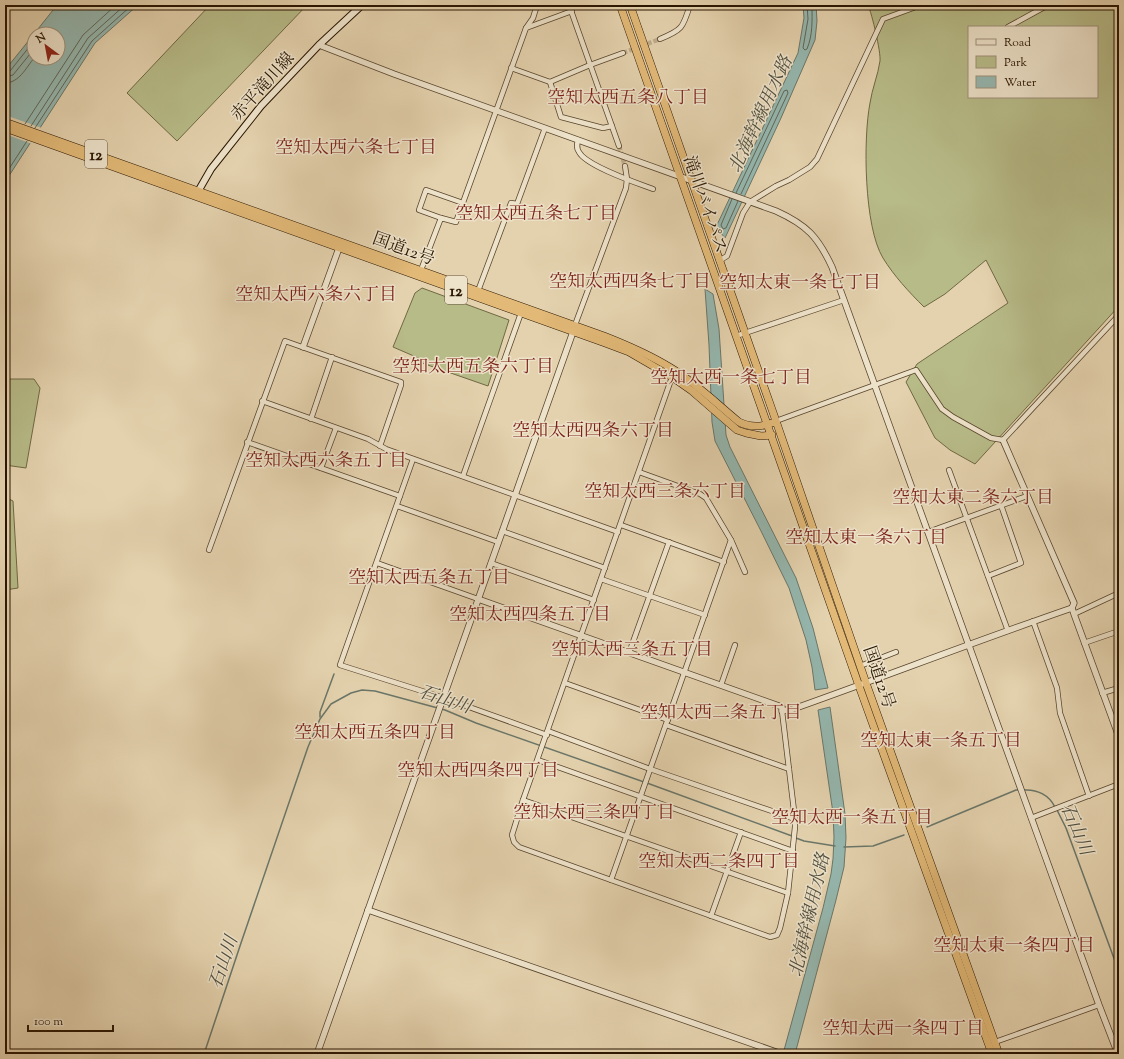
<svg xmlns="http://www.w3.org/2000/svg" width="1124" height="1059" viewBox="0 0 1124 1059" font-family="'Sorts Mill Goudy','Noto Serif JP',serif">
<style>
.green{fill:#b7bb88;stroke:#706844;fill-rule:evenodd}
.water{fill:#95b7af;stroke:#6a7669}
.pier{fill:#e4d2ae}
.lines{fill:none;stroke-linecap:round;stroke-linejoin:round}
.shore{stroke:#5f6658;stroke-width:1}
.stream{stroke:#6a7669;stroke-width:1.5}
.minor-tunnel{stroke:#bfac8b;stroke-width:4.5;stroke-dasharray:4.5 2;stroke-linecap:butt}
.minor-casing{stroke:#58442c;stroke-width:6}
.tertiary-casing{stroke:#58442c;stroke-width:7}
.secondary-casing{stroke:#291501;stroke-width:8}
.trunk-casing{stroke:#291501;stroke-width:8}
.minor{stroke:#ede2ca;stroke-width:4.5}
.tertiary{stroke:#ede2ca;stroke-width:5.5}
.secondary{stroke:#ede2ca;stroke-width:6}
.trunk{stroke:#e2b977;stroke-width:7}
.labels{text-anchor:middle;stroke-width:3;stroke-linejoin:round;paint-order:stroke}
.shield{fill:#ede2ca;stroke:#64523d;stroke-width:1}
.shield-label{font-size:16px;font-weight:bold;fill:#291501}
.street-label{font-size:17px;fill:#291501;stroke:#ede2ca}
.neighbourhood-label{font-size:18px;fill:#7a1f14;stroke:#ede2ca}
.water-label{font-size:18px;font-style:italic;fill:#4f4e3e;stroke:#ede2ca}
</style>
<rect width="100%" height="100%" fill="#e4d2ae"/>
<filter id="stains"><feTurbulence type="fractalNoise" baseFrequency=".005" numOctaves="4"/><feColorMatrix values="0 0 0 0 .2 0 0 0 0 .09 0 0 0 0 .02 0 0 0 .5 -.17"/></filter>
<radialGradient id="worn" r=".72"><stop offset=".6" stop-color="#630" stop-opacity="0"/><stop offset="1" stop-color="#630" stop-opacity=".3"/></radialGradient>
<g class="green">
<polygon points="210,5 307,5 177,141 127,93"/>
<path d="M 868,5 L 1119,5 L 1119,306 L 975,464 L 950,450 L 935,438 L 906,382 L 917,364 L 1008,303 L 986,260 L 945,294 L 924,307 C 909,292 894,276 883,258 C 864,227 863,139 870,103 C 872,89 878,75 880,61 C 881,52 872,14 868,5 ZM 969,27 L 1097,27 L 1097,97 L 969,97 Z"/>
<polygon points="422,288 509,320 488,386 422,363 423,360 393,347 415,293"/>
<polygon points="5,379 34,379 40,388 26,468 5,465"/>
<polygon points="5,497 13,501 18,588 5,590"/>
</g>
<g class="water">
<polygon points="57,5 138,5 95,43 5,182 5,70 34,34 34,58 58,58 58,34 34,34"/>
<polygon points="803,5 816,5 817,21 815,40 781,118 725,238 716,227 798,53 804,18"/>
<polygon points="705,289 713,294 719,329 726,435 730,447 796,578 813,628 828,688 815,690 812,667 806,640 789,588 761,531 715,441 712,422 709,345"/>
<polygon points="830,707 845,814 846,838 844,867 836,900 795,1054 783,1054 823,908 831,874 833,859 834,837 833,813 818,710"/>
</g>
<polygon class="pier" points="5,115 42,128 32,144 5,134"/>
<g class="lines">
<g class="shore">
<path d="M 807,5 L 808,19 L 803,48 L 805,50 L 807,49 C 813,34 812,21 812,5"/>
<polyline points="5,72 10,71 34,41"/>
<polyline points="5,77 13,75 34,49"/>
<path d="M 5,83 C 19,83 26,68 34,58"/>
<polyline points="25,124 83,35 116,5"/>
<polyline points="31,126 88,38 125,5"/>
<polyline points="35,128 92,41 132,5"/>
<polyline points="5,175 27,141"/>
<polyline points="736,193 784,91 787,90 788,93 741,194"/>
<polyline points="732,199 721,225 723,229 726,228 738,201"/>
</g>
<g class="stream">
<polyline points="320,717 320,712 334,674"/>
<polyline points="647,783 792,836"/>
<path d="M 1024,790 C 1037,789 1049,795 1055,807"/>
<polyline points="1057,810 1066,828 1119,972"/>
<polyline points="927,827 1016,790 1020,790"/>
<polyline points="796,838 804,841 835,846"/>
<polyline points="844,847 873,846 904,835"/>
<polyline points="204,1054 241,943 308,747 320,719 331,704 351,693 362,690 375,691 445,710 476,723 644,782"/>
</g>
<g class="minor-tunnel">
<polyline points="623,53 660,39"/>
<polyline points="619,146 625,166"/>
</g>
<defs>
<g id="minor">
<polyline points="569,5 619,146"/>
<polyline points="1008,27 1048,5"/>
<polyline points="526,28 533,18 537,5"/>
<path d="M 660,39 C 682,30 683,28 690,5"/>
<polyline points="511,68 550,82 590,65 623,53"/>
<polyline points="550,82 561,117 603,128 612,126"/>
<path d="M 578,140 C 577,144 576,148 579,152 C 586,166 637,183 653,189"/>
<polyline points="441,218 419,210 426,190 463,203"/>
<polyline points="719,261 727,256 743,213 750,202 776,186 789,180 810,167 817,159 883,19 913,8 918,5"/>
<polyline points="421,270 441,218 456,222 526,28 572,11"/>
<polyline points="478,291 511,203 517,204 545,128"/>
<polyline points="575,325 626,188 627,179 625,166"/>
<polyline points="736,336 844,300"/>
<polyline points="672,377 523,800 512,835 514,842 519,847 770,937 777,935 780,928 788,893 795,827 795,819 782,711"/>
<polyline points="262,401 368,439 386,449 618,532"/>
<polyline points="311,419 332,357"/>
<polyline points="776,421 916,370 942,409 953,417 991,438 1003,440 1119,315"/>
<polyline points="247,442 400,496"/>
<polyline points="413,459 340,665 444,698 547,735"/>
<polyline points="321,468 336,428"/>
<polyline points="949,470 1008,631"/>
<polyline points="639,472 700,494 706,498 731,540 745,572"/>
<polyline points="463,476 521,313"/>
<polyline points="397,506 498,542"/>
<polyline points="621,525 724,562"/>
<polyline points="502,531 605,568"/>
<polyline points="928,532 1027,496"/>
<polyline points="209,550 285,341 401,382 401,385 380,446"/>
<polyline points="377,563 478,599"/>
<polyline points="491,563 594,600"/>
<polyline points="988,576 1021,563 1001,505"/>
<polyline points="601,579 705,615"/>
<polyline points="1074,614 1119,593"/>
<polyline points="1033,621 1057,688 1060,713 1089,796"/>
<polyline points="1084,643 1119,631"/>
<polyline points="629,653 669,542"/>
<polyline points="860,666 896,652"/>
<polyline points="565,683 668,720"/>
<polyline points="721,685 735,645"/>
<polyline points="1102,693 1119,688"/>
<polyline points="666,725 789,769"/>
<polyline points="548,731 650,769 795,819"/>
<polyline points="538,760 793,851"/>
<polyline points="523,800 788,893"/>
<polyline points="1031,818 1119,784"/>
<polyline points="611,880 731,540"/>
<polyline points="711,916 741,832"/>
<polyline points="995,1042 1099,1005"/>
</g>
<g id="tertiary">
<path d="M 319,45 L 394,74 L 776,211 C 807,225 818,237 832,267 L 1099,1005 L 1118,1054"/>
<polyline points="303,347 339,248"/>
<polyline points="1003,440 1074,603 1072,608 1074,614 1119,737"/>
<path d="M 478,599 L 782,707 L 782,711 L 793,709 C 886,676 979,640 1072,608"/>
<polyline points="368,910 782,1054"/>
<polyline points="317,1054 574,329"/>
</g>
<polyline id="secondary" points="196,195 211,169 261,106 319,45 362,5"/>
<g id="trunk">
<polyline points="620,5 859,686 992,1054"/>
<polyline points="630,5 776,421 866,683 999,1054"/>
<path d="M 5,122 L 604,336 C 627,345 650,355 671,368 C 696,383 717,404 739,422 C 749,427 761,427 772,423"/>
<polyline points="5,128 605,343 629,352 672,377 692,391 737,430 746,433 761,436 772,435"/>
</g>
</defs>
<use href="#minor" class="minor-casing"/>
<use href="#tertiary" class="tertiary-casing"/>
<use href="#secondary" class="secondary-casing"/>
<use href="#trunk" class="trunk-casing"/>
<use href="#minor" class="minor"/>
<use href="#tertiary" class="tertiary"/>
<use href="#secondary" class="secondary"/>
<use href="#trunk" class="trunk"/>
</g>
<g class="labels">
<g class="shield">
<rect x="85" y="140" width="22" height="28" rx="3"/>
<rect x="445" y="276" width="22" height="28" rx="3"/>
</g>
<g class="shield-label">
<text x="96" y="160">12</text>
<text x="456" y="296">12</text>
</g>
<g class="street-label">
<text transform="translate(262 86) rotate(-48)" y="6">赤平滝川線</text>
<text transform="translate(706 204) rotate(71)" y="6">滝川バイパス</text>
<text transform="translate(404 248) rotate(20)" y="6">国道12号</text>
<text transform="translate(880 677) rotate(71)" y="6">国道12号</text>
</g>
<g class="neighbourhood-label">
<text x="628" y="103">空知太西五条八丁目</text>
<text x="356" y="153">空知太西六条七丁目</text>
<text x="536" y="219">空知太西五条七丁目</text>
<text x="630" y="287">空知太西四条七丁目</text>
<text x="800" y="288">空知太東一条七丁目</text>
<text x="316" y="300">空知太西六条六丁目</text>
<text x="473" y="372">空知太西五条六丁目</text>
<text x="731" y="383">空知太西一条七丁目</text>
<text x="593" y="436">空知太西四条六丁目</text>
<text x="326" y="466">空知太西六条五丁目</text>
<text x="665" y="497">空知太西三条六丁目</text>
<text x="973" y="503">空知太東二条六丁目</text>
<text x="866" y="543">空知太東一条六丁目</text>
<text x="429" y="583">空知太西五条五丁目</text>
<text x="530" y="620">空知太西四条五丁目</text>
<text x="632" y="655">空知太西三条五丁目</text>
<text x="721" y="718">空知太西二条五丁目</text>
<text x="375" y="738">空知太西五条四丁目</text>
<text x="941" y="746">空知太東一条五丁目</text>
<text x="478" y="776">空知太西四条四丁目</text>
<text x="594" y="818">空知太西三条四丁目</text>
<text x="852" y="823">空知太西一条五丁目</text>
<text x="719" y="867">空知太西二条四丁目</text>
<text x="1014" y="951">空知太東一条四丁目</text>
<text x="903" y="1034">空知太西一条四丁目</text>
</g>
<g class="water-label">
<text transform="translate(760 114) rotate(-65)" y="6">北海幹線用水路</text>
<text transform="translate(445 699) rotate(18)" y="6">石山川</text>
<text transform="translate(1077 829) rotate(67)" y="6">石山川</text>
<text transform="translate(809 915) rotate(-77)" y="6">北海幹線用水路</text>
<text transform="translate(223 962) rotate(-71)" y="6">石山川</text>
</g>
</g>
<rect width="1124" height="1059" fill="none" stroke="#e4d2ae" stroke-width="20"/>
<rect x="6" y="6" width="1112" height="1047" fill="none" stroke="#291501" stroke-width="2"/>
<rect x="10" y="10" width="1104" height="1039" fill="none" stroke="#291501"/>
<rect x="968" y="26" width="130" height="72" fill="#ede2ca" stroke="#9f907a"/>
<rect x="976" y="39" width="20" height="6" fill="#ede2ca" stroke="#9f907a"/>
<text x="1004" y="46" font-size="12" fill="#291501">Road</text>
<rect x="976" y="56" width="20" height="12" fill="#b7bb88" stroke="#9f907a"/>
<text x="1004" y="66" font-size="12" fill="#291501">Park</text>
<rect x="976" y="76" width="20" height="12" fill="#95b7af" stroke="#9f907a"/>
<text x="1004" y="86" font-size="12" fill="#291501">Water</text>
<g transform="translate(46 46) rotate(328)"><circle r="19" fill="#ede2ca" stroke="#9f907a"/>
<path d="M0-3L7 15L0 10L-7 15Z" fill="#8f2418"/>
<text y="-6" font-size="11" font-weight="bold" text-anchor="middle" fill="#291501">N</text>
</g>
<path d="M28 1025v6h85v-6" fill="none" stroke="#291501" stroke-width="2"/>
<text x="34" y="1025" font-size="12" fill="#291501" stroke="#ede2ca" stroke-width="3" paint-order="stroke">100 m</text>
<rect width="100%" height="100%" filter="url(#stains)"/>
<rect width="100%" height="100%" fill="url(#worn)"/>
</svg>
